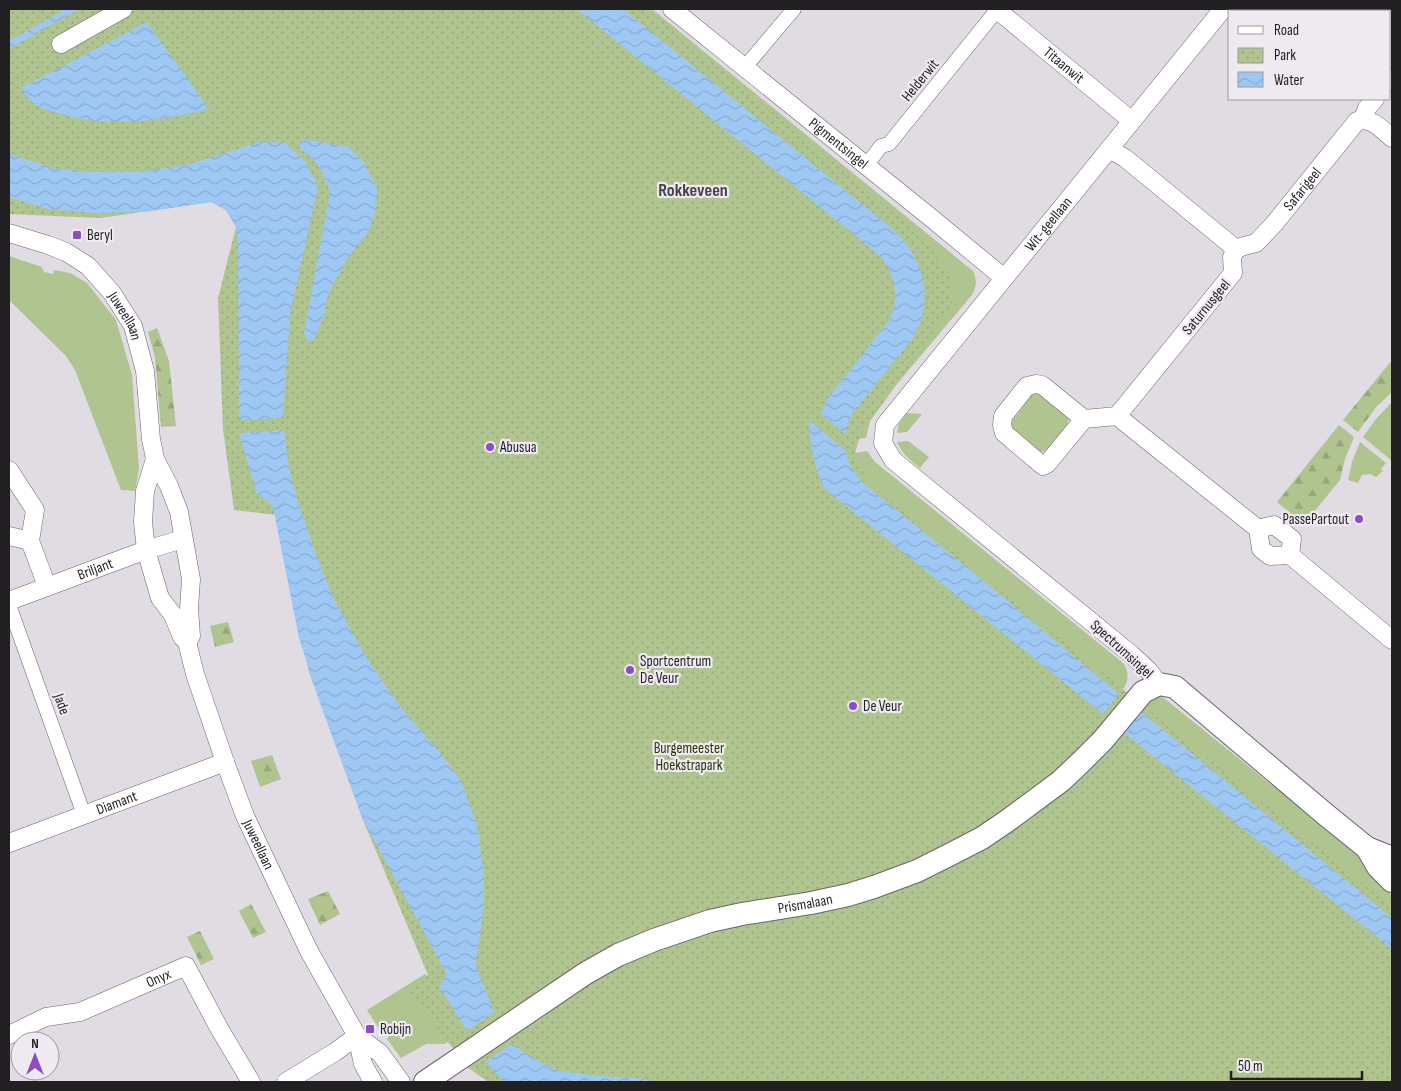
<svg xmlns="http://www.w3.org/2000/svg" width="1401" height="1091" viewBox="0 0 1401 1091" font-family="'Sofia Sans Condensed',sans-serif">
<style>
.grass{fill:#afc48f}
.forest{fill:url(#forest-firs)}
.park{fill:url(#park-dots)}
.water{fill:url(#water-waves)}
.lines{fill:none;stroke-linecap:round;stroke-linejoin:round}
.pedestrian-casing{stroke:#69646a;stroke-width:15}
.minor-casing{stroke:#69646a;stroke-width:19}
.tertiary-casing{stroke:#69646a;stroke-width:24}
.pedestrian{stroke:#fff;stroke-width:14}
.minor{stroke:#fff;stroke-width:18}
.tertiary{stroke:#fff;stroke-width:22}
.poi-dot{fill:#8b4ec4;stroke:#efe9f1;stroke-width:2}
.labels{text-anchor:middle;stroke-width:4.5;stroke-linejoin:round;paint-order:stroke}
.street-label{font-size:15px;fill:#211f22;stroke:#efe9f1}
.poi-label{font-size:15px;fill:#211f22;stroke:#efe9f1;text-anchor:start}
.park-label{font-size:15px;fill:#293804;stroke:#efe9f1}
.quarter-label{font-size:18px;font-weight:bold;fill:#484349;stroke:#efe9f1}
</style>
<defs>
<pattern id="forest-firs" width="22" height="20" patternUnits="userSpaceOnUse" patternTransform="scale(1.25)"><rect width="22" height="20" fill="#afc48f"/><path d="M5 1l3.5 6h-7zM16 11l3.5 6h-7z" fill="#96a87b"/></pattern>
<pattern id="park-dots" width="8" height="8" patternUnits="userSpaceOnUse" patternTransform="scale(1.25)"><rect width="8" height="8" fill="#afc48f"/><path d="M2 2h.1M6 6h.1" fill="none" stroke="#96a87b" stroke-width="1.8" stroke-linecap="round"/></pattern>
<pattern id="water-waves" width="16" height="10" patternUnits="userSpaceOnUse" patternTransform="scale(1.25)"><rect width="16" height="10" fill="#9ec8f4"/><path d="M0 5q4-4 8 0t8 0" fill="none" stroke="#88abd1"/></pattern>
</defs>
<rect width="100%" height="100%" fill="#e1dce3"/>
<g class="grass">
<path d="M 623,9 L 652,9 L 973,271 C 977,280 977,286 972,295 L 880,404 L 870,421 L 866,438 L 852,439 Z"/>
<polygon points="9,256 42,267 44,272 53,274 54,270 70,273 87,283 116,320 132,375 139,469 135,491 121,490 75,370 66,356 9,300"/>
<polygon points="1035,393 1039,393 1068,415 1069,419 1067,426 1049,450 1040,452 1012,431 1011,426 1011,422 1032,395"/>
<polygon points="1392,402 1392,461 1363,437 1376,419"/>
<polygon points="906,413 922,414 907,432 897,433 899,424"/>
<path d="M 908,441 L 929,457 L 920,468 C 910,460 902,454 897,442 Z"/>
<polygon points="1360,442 1386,463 1381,469 1383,471 1376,477 1370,474 1362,475 1358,483 1348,480 1352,462"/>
<path d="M 867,451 L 875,462 L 1123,663 C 1131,674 1128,685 1119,694 L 861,481 L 850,454 Z"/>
<polygon points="1160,696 1165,699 1360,856 1392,896 1392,918 1139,710 1146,700"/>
<polygon points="425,974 432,981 455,1038 444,1044 426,1044 401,1058 387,1039 389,1036 384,1026 378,1027 367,1010"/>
</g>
<g class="forest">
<polygon points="157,328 169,361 176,426 161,427 155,357 148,332"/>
<polygon points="1392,360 1392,392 1377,406 1358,432 1343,420"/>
<polygon points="1339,425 1354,437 1345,459 1340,480 1304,524 1277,502"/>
<polygon points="228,622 234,642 215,647 210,626"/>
<polygon points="272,755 281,779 260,787 251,761"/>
<polygon points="328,891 340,914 320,925 308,899"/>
<polygon points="251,904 266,932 253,938 239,911"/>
<polygon points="200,931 214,959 201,965 187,937"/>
</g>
<polygon class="park" points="9,9 648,9 921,235 952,277 952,307 876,413 862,431 856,449 855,461 872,486 1392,907 1392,1082 488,1082 466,1066 409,990 428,975 363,820 309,672 277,515 234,510 223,429 218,298 236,227 226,210 211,202 100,218 9,214"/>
<g class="water">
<polygon points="66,9 79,9 9,49 9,41"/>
<path d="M 577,9 L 623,9 L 895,231 C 926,261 936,306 909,343 L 851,415 L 847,426 L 845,434 L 821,414 L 828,398 L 890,319 C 899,296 896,274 879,255 Z"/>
<path d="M 147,22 L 209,109 C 160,121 108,129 58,113 C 51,111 42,109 36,105 C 30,101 25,94 21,88 Z"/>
<path d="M 303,139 L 349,147 L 364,162 L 377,188 L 376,209 L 368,232 L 347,259 L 328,294 L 324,315 L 315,338 L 309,343 L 304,333 L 330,192 C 323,173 318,160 300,149 L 300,143 Z"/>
<polygon points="262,141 285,143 306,162 318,187 290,314 283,418 239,420 238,245 236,227 226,210 211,202 145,212 94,213 48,209 9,197 9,154 56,169 95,172 142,172 190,164"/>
<path d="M 809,420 L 845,450 L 851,467 L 861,481 L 991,587 L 1119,694 L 1103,714 L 825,489 C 814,468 810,444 809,420 Z"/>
<polygon points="284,430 288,462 294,489 316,555 335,601 366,657 402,709 438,750 460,779 477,824 484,876 484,907 476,963 478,971 494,1012 467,1031 439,986 447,974 363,820 320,703 299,638 273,507 267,500 257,494 239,433"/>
<polygon points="1139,710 1392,918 1392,949 1122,731"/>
<polygon points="511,1044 532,1057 556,1070 589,1075 644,1079 661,1082 504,1082 486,1062"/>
</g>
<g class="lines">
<defs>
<g id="pedestrian">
<polyline points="745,67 794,9"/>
<polyline points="866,166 881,146 889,144 997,10"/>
<polyline points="9,605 84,815"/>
</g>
<g id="minor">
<path id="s1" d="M 672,9 L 930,217 L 1004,278"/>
<path id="s2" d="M 996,9 L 1132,121"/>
<polyline points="61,44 123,9"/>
<polyline points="1390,81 1392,78"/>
<polyline points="1363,119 1367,108 1375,99"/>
<polyline points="1109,149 1125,158 1236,249 1232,257 1233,273 1117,416"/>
<path id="s3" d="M 9,233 L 48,245 L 66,252 L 88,266 L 112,293 L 133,326 L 145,371 L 151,439 L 155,459 L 169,486 L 179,512 L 191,579 L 189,609 L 191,636 L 187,642"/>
<path id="s4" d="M 1236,249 L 1244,246 L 1256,243 L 1274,224 L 1357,121 C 1372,117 1382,130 1392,138"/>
<polyline points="1084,419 1047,464 1043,466 1004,433 1002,425 1003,416 1027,386 1036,384 1042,385 1084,419 1117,416 1258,529 1261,549 1270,556 1290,555 1392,640"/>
<path id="s5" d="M 155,459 L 145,491 L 143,522 L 146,550 L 160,598 L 173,615 L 182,637 L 187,642 L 195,674 L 225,762 L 245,816 L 309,951 L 357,1036 L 363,1064 L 373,1082"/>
<polyline points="9,470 35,510 30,541 47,586"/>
<polyline points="1258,529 1274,525 1292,539 1290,555"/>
<polyline points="9,536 30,541"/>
<path id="s6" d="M 9,601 L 146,550 L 183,539"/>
<path id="s7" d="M 1159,684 L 1149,671 L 1132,655 L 893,460 L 883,443 L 885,425 L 1223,9"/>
<path id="s8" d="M 9,843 L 225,762"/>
<path id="s9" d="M 9,1035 L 46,1017 L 80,1012 L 186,966 L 219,1028 L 251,1082"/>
<polyline points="357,1036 380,1053 401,1082"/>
<polyline points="286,1082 335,1052 357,1036"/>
</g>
<g id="tertiary">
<polyline points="1367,848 1378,867 1392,881"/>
<path id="s10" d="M 425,1082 L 586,973 L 618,955 L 654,940 L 710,921 L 742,914 L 811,903 L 848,895 L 874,887 L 917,871 L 951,854 L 982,838 L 1007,821 L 1061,781 L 1081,762 L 1103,740 L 1143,692 L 1159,684 L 1175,687 L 1325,814 L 1367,848 L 1392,858"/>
</g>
</defs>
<use href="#pedestrian" class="pedestrian-casing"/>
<use href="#minor" class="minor-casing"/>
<use href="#tertiary" class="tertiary-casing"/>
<use href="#pedestrian" class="pedestrian"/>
<use href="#minor" class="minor"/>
<use href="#tertiary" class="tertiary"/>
</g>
<g class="poi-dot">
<rect x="72" y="230" width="10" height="10" rx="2.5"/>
<circle cx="490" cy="447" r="5"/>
<circle cx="1359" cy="519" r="5"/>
<circle cx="630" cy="670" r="5"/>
<circle cx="853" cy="706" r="5"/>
<rect x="365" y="1024" width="10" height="10" rx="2.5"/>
</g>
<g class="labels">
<g class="street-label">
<text dy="5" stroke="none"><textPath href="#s2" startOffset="88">Titaanwit</textPath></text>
<text transform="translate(920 80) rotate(-51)" y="5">Helderwit</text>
<text dy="5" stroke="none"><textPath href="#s1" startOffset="214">Pigmentsingel</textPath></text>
<text dy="5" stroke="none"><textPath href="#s4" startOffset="92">Safarigeel</textPath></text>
<text dy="5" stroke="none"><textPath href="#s7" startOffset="645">Wit-geellaan</textPath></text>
<text transform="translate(1206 307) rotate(-51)" y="5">Saturnusgeel</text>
<text dy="5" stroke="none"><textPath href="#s3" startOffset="149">Juweellaan</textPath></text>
<text dy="5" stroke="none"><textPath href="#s6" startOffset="92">Briljant</textPath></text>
<text transform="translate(1122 649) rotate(42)" y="5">Spectrumsingel</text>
<text transform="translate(62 704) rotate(70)" y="5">Jade</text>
<text dy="5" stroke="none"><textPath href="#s8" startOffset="115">Diamant</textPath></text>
<text dy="5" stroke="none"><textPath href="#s5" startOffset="410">Juweellaan</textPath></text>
<text dy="5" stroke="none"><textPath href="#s10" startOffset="426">Prismalaan</textPath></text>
<text dy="5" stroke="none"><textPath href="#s9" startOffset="161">Onyx</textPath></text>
</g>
<g class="poi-label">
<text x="87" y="240">Beryl</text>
<text x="500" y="452">Abusua</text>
<text x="1349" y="524" text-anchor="end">PassePartout</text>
<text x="640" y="666">Sportcentrum<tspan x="640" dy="17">De Veur</tspan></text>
<text x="863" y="711">De Veur</text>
<text x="380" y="1034">Robijn</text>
</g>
<g class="park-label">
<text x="689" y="753">Burgemeester<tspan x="689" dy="17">Hoekstrapark</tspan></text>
</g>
<g class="quarter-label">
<text x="693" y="196">Rokkeveen</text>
</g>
</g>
<rect width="1401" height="1091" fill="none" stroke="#211f22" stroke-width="20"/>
<rect x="1228" y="10" width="162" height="90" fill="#efe9f1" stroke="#9d989e"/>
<rect x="1238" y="26" width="25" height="8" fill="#ffffff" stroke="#9d989e"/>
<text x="1274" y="35" font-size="15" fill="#211f22">Road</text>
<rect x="1238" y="48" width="25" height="15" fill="url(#park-dots)" stroke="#9d989e"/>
<text x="1274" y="60" font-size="15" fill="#211f22">Park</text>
<rect x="1238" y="72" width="25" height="15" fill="url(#water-waves)" stroke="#9d989e"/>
<text x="1274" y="85" font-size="15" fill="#211f22">Water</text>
<g transform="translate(35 1056)"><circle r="24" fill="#efe9f1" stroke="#9d989e"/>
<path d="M0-4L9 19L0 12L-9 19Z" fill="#8b4ec4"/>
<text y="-8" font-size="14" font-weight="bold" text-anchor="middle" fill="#211f22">N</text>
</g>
<path d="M1231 1071v8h131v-8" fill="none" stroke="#211f22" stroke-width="2.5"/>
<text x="1238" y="1071" font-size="15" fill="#211f22" stroke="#efe9f1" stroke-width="4" paint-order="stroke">50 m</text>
</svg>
